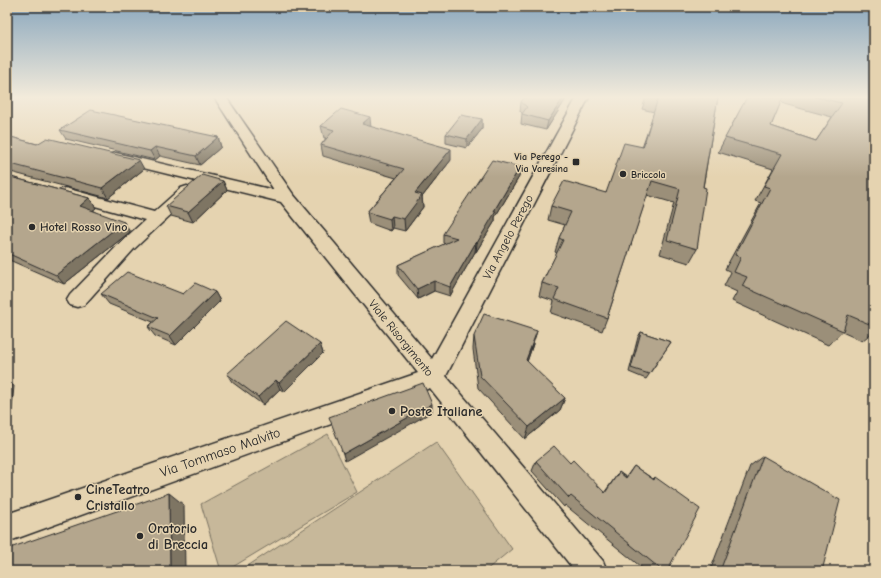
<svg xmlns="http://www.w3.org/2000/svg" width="881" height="578" viewBox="0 0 881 578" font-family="'Comic Neue',sans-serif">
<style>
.green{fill:#c7b89a;stroke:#797262}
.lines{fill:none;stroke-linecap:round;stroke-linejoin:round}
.minor-casing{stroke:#2b2b2b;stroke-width:3}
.minor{fill:#e5d3b0;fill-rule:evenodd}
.wall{fill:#9b8f79;stroke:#2b2b2b;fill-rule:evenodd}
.shaded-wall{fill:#7e7463;stroke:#2b2b2b}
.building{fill:#b4a68d;stroke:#2b2b2b}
.poi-dot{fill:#2b2b2b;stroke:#e5d3b0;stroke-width:1.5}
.labels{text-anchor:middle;stroke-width:3;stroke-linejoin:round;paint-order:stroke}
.far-poi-label{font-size:10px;font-weight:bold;fill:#2b2b2b;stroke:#e5d3b0;text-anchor:end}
.poi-label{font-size:12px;font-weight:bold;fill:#2b2b2b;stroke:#e5d3b0;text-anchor:start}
.street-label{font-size:12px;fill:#2b2b2b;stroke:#e5d3b0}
.near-poi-label{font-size:14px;font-weight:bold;fill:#2b2b2b;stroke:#e5d3b0;text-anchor:start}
.near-street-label{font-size:14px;fill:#2b2b2b;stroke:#e5d3b0}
</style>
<rect width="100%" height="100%" fill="#e5d3b0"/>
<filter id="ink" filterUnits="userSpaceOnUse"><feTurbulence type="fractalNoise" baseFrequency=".025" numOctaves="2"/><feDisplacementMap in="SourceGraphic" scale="8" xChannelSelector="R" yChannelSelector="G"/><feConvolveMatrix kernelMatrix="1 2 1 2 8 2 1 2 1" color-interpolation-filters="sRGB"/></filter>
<g filter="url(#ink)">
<g class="green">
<polygon points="328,434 357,492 226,571 221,571 201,504"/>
<polygon points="436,442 512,549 485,571 240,571"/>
</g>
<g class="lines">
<defs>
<g id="minor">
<polygon points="214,97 226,97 293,194 432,359 577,97 589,97 446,376 603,561 607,571 575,571 430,388 7,542 7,514 418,373 281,202 111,160 109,157 111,154 116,153 274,190"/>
<polygon points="187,186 193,188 195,191 193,194 134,249 84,305 77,307 70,305 67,300 70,295 122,241 145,220 59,196 57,193 59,190 65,188 154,212 181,188"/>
</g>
</defs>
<use href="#minor" class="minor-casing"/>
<use href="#minor" class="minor"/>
</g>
<g class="wall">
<polygon points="525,97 567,97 566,99 546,130 521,124 522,113 520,111 521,102"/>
<polygon points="646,97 718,97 703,187 697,249 689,263 660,254 674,203 647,195 607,318 602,331 551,313 554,301 539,296 542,283 557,253 555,252 559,238 565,225 548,220 551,206 606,193 642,147 654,112 642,109"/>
<path d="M 747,97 L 874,97 L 874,331 L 862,341 L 842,332 L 828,345 L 732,301 L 737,292 L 724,286 L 731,272 L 725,269 L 761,203 L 755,201 L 773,169 L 718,152 ZM 781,101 L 784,104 L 832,117 L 816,141 L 771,126 Z"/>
<polygon points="482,119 482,129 467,148 446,143 446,134"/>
<polygon points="321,126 371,127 451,160 422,197 423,207 405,231 393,228 391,231 369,223 367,212 396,178 323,156 321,145 326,138 324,138"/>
<polygon points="60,130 218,137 221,147 200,165 160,156 155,160 66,139"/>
<polygon points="7,136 37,144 144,169 108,198 7,171"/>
<polygon points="520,167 519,177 495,217 495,221 476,252 475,252 450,296 434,291 418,299 398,275 398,265 445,244 443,243 443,234"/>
<polygon points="7,176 89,198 96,208 93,210 130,232 64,284 7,259"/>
<polygon points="223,181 227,190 193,222 171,216 166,206"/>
<polygon points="215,292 220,301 176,345 155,336 148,327 153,322 109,304 101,294 183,294"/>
<polygon points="641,332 671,342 646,379 629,372 638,337"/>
<polygon points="474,336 533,344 527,362 565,398 560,410 525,439 478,388 473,349"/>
<polygon points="320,344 323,353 284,392 280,389 263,405 232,382 227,374"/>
<polygon points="763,456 822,571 710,571 750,466"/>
<polygon points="536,461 570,463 604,493 619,472 626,477 634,466 653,479 655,477 667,571 646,571 565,505 564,507 532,471"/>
</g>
<g class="shaded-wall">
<polygon points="564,97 567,97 566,99 546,130 548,121"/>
<polygon points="370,117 371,128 362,124"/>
<polygon points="482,119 482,129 467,148 467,139"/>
<polygon points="218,137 221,147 200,165 196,156"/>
<polygon points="155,147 160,156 155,160 150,151"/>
<polygon points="451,149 451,160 422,197 423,207 405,231 404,219 415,193"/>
<polygon points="139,160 144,169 108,198 102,188"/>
<polygon points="520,167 519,177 495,217 495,221 476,252 477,243 494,211"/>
<polygon points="223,181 227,190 193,222 188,212"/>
<polygon points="89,198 96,208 87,215 80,206"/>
<polygon points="392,216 393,228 391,231 390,219"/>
<polygon points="124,222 130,232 64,284 56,275"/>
<polygon points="476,242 475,252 450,296 450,287"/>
<polygon points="434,281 434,291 418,299 417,289"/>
<polygon points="215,292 220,301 176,345 170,336"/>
<polygon points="537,331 533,344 523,373 526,360"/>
<polygon points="320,344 323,353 284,392 279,383"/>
<polygon points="276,380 280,389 263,405 258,397"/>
<polygon points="7,381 14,386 11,418 7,420"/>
<polygon points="565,398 560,410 525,439 529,427"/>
<polygon points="432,404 432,412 345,461 343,454"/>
<polygon points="169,493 184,505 185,571 170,571"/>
</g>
<g class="building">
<polygon points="525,97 564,97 548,121 522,114 527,107 521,102"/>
<polygon points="648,97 718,97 703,187 706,188 697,249 667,240 680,189 652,181 607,318 554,299 559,288 542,283 563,240 559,238 571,212 551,206 564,181 606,193 624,143 643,147 658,98"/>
<polygon points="747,97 783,97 771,126 816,141 842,103 815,97 874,97 874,326 848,315 843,331 742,286 747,277 734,272 741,257 735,255 770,188 764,186 782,154 725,138"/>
<polygon points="341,109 370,117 362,124 451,149 415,193 422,195 404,219 392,216 390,219 367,212 404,169 321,145 334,130 321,126"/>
<polygon points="91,110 218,137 196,156 155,147 150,151 60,130"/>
<polygon points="461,115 482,119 467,139 446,134"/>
<polygon points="7,136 37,144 47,138 139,160 102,188 7,163"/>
<polygon points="492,160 520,167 494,211 496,211 477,243 476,242 450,287 434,281 417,289 398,265 457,238 443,234"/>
<polygon points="202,175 223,181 188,212 166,206"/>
<polygon points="7,176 89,198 80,206 124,222 56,275 7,253"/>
<polygon points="127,272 183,294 195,283 215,292 170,336 148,327 158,318 101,294"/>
<polygon points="484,314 537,331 526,360 565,398 529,427 480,376 474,336"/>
<polygon points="286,321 320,344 279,383 276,380 258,397 227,374"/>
<polygon points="641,332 671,342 649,374 631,368"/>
<polygon points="423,383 432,404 343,454 329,417"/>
<polygon points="554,446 570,463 573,460 605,493 619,472 626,478 634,466 654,480 655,477 700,509 667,571 663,571 571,496 569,498 536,461"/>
<polygon points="763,456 840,500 822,571 720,571"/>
<polygon points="169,493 170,571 7,571 7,549"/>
</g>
</g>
<linearGradient id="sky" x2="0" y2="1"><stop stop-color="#8aa7bd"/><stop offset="0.55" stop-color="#f3ebdb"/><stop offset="1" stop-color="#f3ebdb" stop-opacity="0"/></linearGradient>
<rect width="881" height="177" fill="url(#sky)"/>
<g class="poi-dot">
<rect x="572" y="158" width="8" height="8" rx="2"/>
<circle cx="623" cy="174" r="4"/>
<circle cx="32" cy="227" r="4"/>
<circle cx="392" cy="411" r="4"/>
<circle cx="78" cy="497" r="4"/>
<circle cx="140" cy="536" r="4"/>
</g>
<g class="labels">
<g class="far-poi-label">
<text x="568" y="160">Via Perego -<tspan x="568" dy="12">Via Varesina</tspan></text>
<text x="631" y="178" text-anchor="start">Briccola</text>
</g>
<g class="poi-label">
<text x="40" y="231">Hotel Rosso Vino</text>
</g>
<g class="street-label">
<text transform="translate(508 237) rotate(-62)" y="4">Via Angelo Perego</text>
<text transform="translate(401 338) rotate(51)" y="4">Viale Risorgimento</text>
</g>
<g class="near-poi-label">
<text x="400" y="416">Poste Italiane</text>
<text x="86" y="494">CineTeatro<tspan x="86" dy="16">Cristallo</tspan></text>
<text x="148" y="533">Oratorio<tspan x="148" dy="16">di Breccia</tspan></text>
</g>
<g class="near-street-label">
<text transform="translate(220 452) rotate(-19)" y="5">Via Tommaso Malvito</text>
</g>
</g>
<rect width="881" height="578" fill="none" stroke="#e5d3b0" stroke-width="24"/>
<rect x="12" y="12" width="857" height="554" fill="none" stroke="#2b2b2b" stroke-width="1.5" filter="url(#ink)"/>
</svg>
